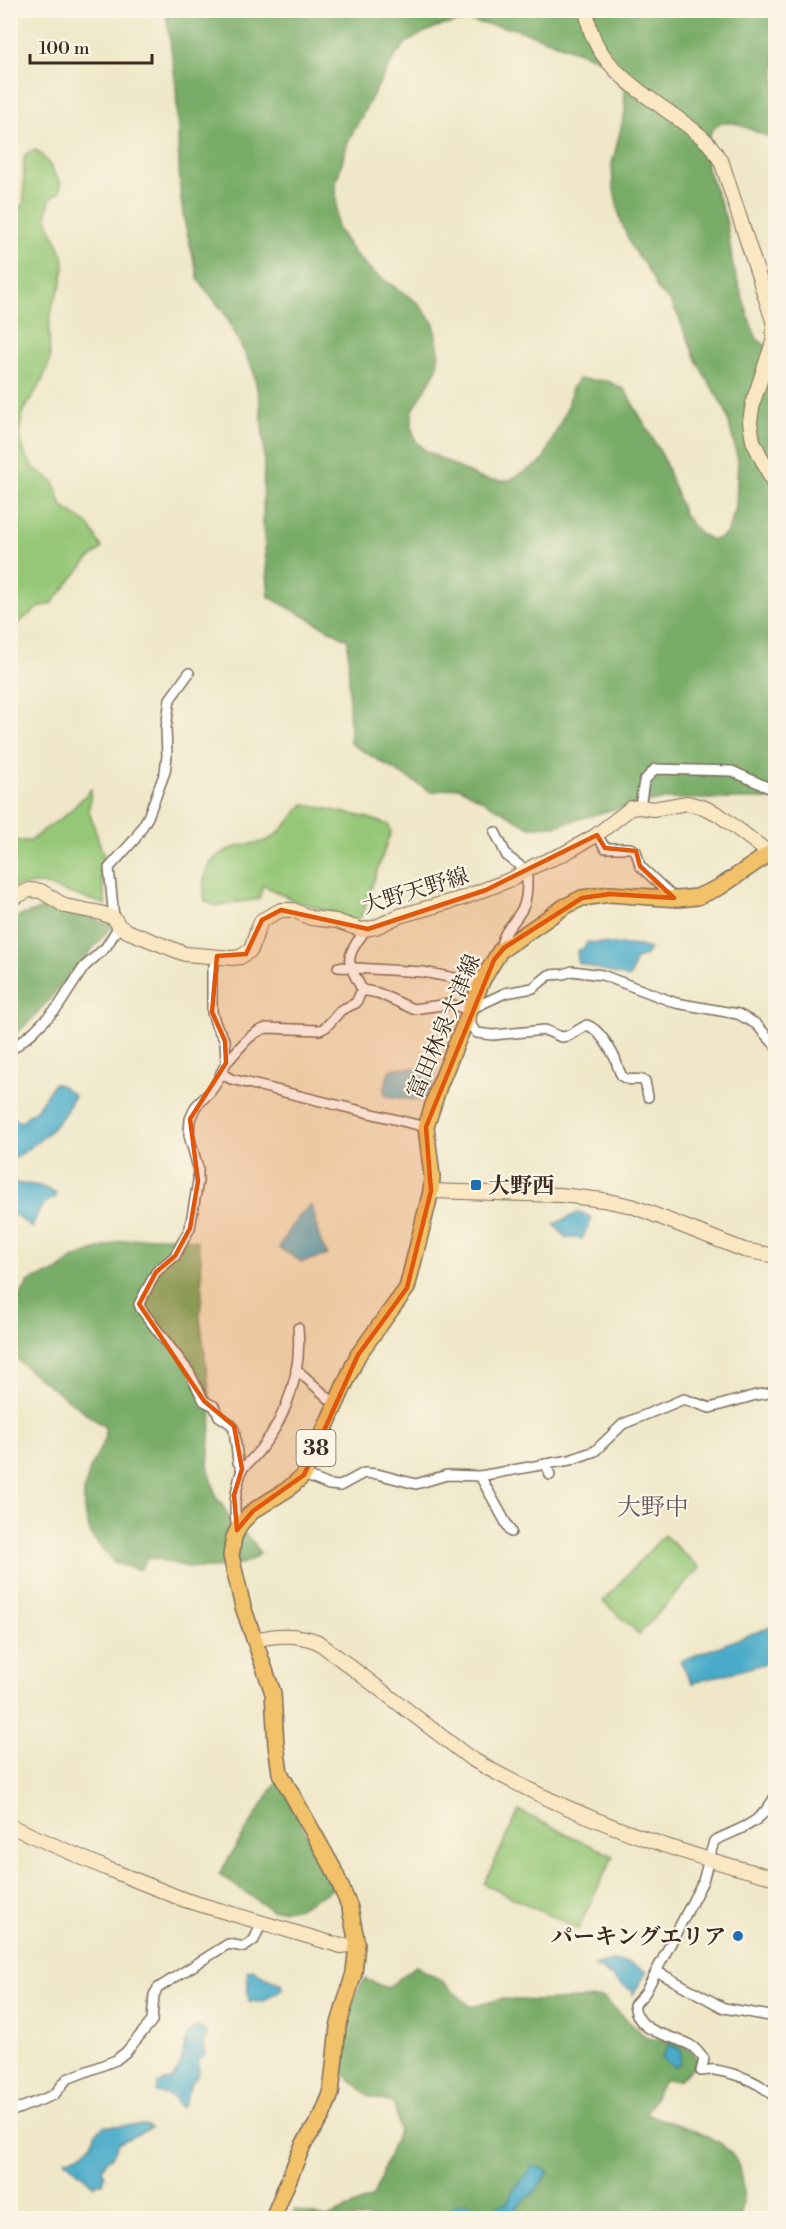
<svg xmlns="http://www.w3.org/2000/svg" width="786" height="2229" viewBox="0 0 786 2229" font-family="'Libre Bodoni','Noto Serif JP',serif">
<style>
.green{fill:#95c777;stroke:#68784a;stroke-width:1.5}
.forest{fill:#78ac68;stroke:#5a6b43;stroke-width:1.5;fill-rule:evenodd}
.water{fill:#49abc9;stroke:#426a74;stroke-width:1.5}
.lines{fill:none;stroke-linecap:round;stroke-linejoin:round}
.street-casing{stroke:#7a6c5a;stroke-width:12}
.secondary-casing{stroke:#7a6c5a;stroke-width:16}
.primary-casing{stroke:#7a6c5a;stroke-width:18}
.street{stroke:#fff;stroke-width:9}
.secondary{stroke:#fae7c3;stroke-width:14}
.primary{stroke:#f2c26a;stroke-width:15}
.marked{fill:#df570d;fill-opacity:0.2;stroke:#df570d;stroke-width:4.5;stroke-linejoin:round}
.poi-dot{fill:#1f6fb2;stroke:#fcf5e5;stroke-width:2}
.labels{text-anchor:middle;stroke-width:4.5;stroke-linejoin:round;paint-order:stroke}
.shield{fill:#fcf5e5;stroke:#75675a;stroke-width:1.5}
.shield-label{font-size:21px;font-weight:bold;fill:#3b2a1e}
.street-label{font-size:22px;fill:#3b2a1e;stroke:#fcf5e5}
.poi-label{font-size:22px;font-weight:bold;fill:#3b2a1e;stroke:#fcf5e5;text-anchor:start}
.neighbourhood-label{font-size:24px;fill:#6b565d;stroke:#fcf5e5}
</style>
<rect width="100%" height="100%" fill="#fcf5e5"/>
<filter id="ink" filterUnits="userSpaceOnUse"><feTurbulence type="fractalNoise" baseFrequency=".0167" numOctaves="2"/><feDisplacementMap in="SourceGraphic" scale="12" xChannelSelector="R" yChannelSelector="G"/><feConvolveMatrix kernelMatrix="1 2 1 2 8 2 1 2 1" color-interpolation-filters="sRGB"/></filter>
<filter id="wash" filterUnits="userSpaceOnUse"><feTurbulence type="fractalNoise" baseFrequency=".008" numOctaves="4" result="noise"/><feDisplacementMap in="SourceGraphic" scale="24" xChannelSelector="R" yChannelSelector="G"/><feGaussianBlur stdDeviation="1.35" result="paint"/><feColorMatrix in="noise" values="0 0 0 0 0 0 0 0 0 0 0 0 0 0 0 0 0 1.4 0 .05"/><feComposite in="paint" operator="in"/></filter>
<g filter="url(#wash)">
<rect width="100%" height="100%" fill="#efe7c8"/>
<g class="green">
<polygon points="36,150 47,161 61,184 60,192 51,198 47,211 47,219 63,255 64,267 61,285 53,304 49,326 50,360 42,381 22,414 19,435 26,457 33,467 54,482 62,506 89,525 102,548 86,562 52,603 38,608 11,628 11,207 19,208 24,203 24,157 27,153"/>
<path d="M 91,789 L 89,811 L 105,860 L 100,868 L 106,905 L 42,884 L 23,885 L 11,889 L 10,835 L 18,841 L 31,841 C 40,831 48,827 59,820 C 71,812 81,800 91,789 Z"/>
<path d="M 304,804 L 369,818 L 389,825 L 391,831 L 361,917 L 355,920 L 293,900 L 263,885 L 259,899 L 216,906 L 205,901 C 199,868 213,851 245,845 C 252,843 261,843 268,840 C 283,832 292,817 304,804 Z"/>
<polygon points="664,1535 700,1568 639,1634 603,1601"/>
<polygon points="519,1811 613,1856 578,1929 484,1884"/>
</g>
<g class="forest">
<path d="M 166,11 L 775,11 L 775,147 L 771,138 L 735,123 L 720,123 L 711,131 L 707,146 L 707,168 L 726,219 L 733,266 L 751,324 L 757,339 L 775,352 L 775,799 L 665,799 L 607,811 L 555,826 L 530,827 L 459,787 L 431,792 L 350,743 L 348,640 L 269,597 L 263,525 L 264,448 L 260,403 L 253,370 L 225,314 L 199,281 L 184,220 L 180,190 L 176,86 ZM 466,21 L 516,29 L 604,61 L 616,71 L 624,91 L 625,112 L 612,164 L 613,185 L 620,218 L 631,246 L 647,268 L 658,290 L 670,301 L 679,318 L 697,362 L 726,411 L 738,460 L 736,506 L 728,532 L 720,538 L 712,540 L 700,534 L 684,515 L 663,457 L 625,390 L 608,381 L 578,379 L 572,388 L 567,408 L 542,462 L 508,481 L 489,480 L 477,477 L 426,451 L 416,441 L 412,429 L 412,412 L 437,369 L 439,351 L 434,324 L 418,303 L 373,272 L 354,253 L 337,228 L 336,183 L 348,142 L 376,89 L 396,55 L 406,43 L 423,33 L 440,26 Z"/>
<polygon points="45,908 69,909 112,926 31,1020 11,1038 10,919"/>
<path d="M 152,1237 L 176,1237 L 197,1241 L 201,1258 L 202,1293 L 200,1317 L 212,1410 L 208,1465 L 216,1496 L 235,1525 L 254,1543 L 260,1553 C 243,1570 213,1569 189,1567 C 176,1565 162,1559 148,1557 L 140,1570 L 114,1563 L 91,1535 L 84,1511 L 84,1491 L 90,1469 L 105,1439 L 105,1427 L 32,1373 L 15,1357 L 11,1349 L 11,1310 L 29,1281 L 55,1272 L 76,1257 L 121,1241 Z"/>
<polygon points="279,1778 333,1889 296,1909 271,1910 219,1874"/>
<path d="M 416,1966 L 441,1980 L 471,2007 L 501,1999 L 538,2001 L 603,1998 L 647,2038 L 669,2041 L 690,2049 L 699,2063 L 678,2080 L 664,2080 L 646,2114 C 704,2135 758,2140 740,2218 L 297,2218 L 293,2215 L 294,2210 L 326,2218 L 373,2197 L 399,2129 L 394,2104 L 369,2096 L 339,2070 C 338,2041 349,2003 365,1979 L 387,1988 Z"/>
</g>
<g class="water">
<path d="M 587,942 L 639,946 L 650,949 L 645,956 L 636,959 C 632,966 634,971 629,978 L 578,963 L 577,951 L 584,948 Z"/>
<polygon points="395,1068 413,1068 437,1073 427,1102 386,1096 384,1091 389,1071"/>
<path d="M 54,1083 L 62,1086 L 74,1095 C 63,1126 36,1144 11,1161 L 11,1116 L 20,1122 L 37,1109 Z"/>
<path d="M 11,1181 C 19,1186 24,1183 34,1185 C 42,1186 49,1190 57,1194 L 55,1198 C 40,1203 37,1215 32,1228 L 15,1215 L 11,1214 Z"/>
<path d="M 309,1206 L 312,1206 C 317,1222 317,1242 328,1255 L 302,1262 L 279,1248 C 286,1231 296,1218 309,1206 Z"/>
<polygon points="580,1212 592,1218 582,1239 565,1237 554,1224"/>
<polygon points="775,1625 775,1661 692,1683 680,1661"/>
<path d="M 611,1961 L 629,1963 L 647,1972 L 633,1994 L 632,1990 C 624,1988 606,1971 595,1966 Z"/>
<path d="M 253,1969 L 264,1977 L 280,1983 L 283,1988 L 262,2002 L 249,2001 C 246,1991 249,1982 247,1971 Z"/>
<path d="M 195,2027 L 203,2029 L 207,2034 L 203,2043 L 205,2054 L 198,2062 L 199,2075 C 185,2088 190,2094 182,2108 L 177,2104 L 175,2098 L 157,2092 L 158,2083 L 173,2079 L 180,2065 L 187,2036 Z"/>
<polygon points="669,2044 681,2051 680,2064 675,2067 664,2061 662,2058"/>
<polygon points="146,2125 151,2128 119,2143 112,2157 108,2159 102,2169 105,2175 103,2183 98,2183 94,2186 65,2160 81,2154 92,2144 95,2134 105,2126"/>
<path d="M 534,2165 L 549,2172 L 537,2189 L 516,2208 L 514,2218 L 454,2218 L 449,2208 C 466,2200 470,2202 486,2212 L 507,2203 L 512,2192 Z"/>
</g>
</g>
<g filter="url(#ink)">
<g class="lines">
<defs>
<g id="street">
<polyline points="640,807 644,781 655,769 732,771 776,791"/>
<path d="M 495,832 L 507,856 L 527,871 C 527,882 528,894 524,905 C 516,924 503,927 500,951"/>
<polyline points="597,835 605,848 630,848 636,851 640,866 674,898"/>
<polyline points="114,918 109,868 135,839 148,817 165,772 167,756 166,728 170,699 189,673"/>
<path d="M 217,956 L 212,972 L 212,1012 L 216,1025 L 225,1041 L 226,1063 L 217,1082 L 211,1091 L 196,1106 L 190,1119 L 189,1135 L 198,1168 L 198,1181 L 190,1228 L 175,1256 L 156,1272 L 139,1304 L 141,1309 L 189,1372 L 204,1401 L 214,1406 L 219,1416 L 231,1424 L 234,1429 L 238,1462 L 242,1469 C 235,1493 233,1505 237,1530"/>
<polyline points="338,967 423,972 481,983"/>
<polyline points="362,990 378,993 413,1009 449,1004 470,1010"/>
<polyline points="473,1008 505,993 533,988 549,975 564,974 572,971 602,975 676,1003 738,1014 756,1024 776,1046"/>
<path d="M 471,1015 L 471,1026 L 477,1033 L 493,1035 L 545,1030 L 561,1037 L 568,1036 L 587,1025 C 599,1029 609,1047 615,1058 C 617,1064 619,1072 622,1076 C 629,1083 638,1077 645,1081 L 648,1097"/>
<polyline points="10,1051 33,1032 58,1007 84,967 106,947 119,926"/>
<path d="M 226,1063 C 239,1050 249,1032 267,1028 L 320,1030 L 326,1027 L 341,1010 L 356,1003 L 362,990 C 351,965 341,962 362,935"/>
<polyline points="221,1073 231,1079 426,1127"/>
<polyline points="296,1369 336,1405"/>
<path d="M 242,1469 C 280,1434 303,1381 298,1328"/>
<polyline points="304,1475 329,1485 340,1486 364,1473 377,1474 416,1484 447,1475 480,1476 511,1532"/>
<polyline points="550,1475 546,1464 570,1460 595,1451 623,1424 684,1399 710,1408 756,1395 776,1392"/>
<polyline points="480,1476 546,1464"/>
<path d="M 776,1795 C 759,1826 744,1826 714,1841 L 703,1881 L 645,1993 L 634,2005 C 639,2035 668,2033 690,2045 C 696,2048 700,2055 704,2059 L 701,2071 C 706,2071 711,2069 715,2070 C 737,2074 762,2082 776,2099"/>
<polyline points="656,1971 724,2008 776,2017"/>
<polyline points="10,2112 54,2095 67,2079 116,2060 126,2052 152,2021 154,1995 158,1988 228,1944 244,1947 254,1940 261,1924"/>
</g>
<g id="secondary">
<path d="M 587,10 C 590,74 664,102 705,140 C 712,146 717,155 722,163 L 773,321 L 773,342 L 753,402 L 750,422 L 753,441 L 776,488"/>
<polyline points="10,900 29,890 41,891 65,906 101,913 114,918 119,926 127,931 185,954 233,958 240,957 251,950 258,928 262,920 281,910 293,910 311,918 336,921 362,930 376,927 399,916 463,898 512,879 534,866 563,854 595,836 631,808 640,807 653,809 687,803 703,807 718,814 769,853"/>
<polyline points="431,1191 561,1195 603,1200 632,1206 744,1250 776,1256"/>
<path d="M 254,1640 C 276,1635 296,1633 318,1642 L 470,1758 C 566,1814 668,1851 776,1878"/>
<polyline points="10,1826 108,1869 185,1900 341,1946 357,1944"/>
</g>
<polyline id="primary" points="273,2218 303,2145 322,2116 331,2094 338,2027 354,1973 357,1944 350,1908 333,1868 280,1773 276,1745 273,1693 243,1607 231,1556 234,1537 241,1523 253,1511 288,1489 304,1475 358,1355 407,1288 431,1191 432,1176 426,1127 439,1086 483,979 500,951 564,907 582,898 610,894 678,899 697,897 720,887 776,849"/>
</defs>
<use href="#street" class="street-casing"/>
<use href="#secondary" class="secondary-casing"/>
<use href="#primary" class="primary-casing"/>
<use href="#street" class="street"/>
<use href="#secondary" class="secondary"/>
<use href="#primary" class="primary"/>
</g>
</g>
<path class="marked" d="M 597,835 L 605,848 L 636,851 L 640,866 L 674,898 L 610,894 L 582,898 L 504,948 L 494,960 L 426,1127 L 431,1191 L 407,1288 L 358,1355 L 304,1475 L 253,1511 L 237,1530 L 234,1495 L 242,1469 L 234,1426 L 204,1401 L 139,1304 L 156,1272 L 175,1256 L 190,1228 L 198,1181 L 190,1119 L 226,1063 L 225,1041 L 212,1012 L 217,956 L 246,954 L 262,920 L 281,910 L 368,929 L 486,890 Z"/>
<g class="poi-dot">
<rect x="470" y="1179" width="12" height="12" rx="3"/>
<circle cx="738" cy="1936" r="6"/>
</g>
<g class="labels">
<rect class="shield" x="296.5" y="1430" width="39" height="36" rx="4.5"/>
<g class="shield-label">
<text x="316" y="1455">38</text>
</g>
<g class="street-label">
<text transform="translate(415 890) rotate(-17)" y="8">大野天野線</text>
<text transform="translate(443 1026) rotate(-67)" y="8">富田林泉大津線</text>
</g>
<g class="poi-label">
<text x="488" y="1193">大野西</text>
<text x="726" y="1944" text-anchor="end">パーキングエリア</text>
</g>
<g class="neighbourhood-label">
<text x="653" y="1515">大野中</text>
</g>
</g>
<rect width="786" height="2229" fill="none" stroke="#fcf5e5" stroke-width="36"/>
<path d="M30 54v9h122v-9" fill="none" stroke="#3b2a1e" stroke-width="3"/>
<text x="39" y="54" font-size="18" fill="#3b2a1e" stroke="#fcf5e5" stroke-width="4.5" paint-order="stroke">100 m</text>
</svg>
